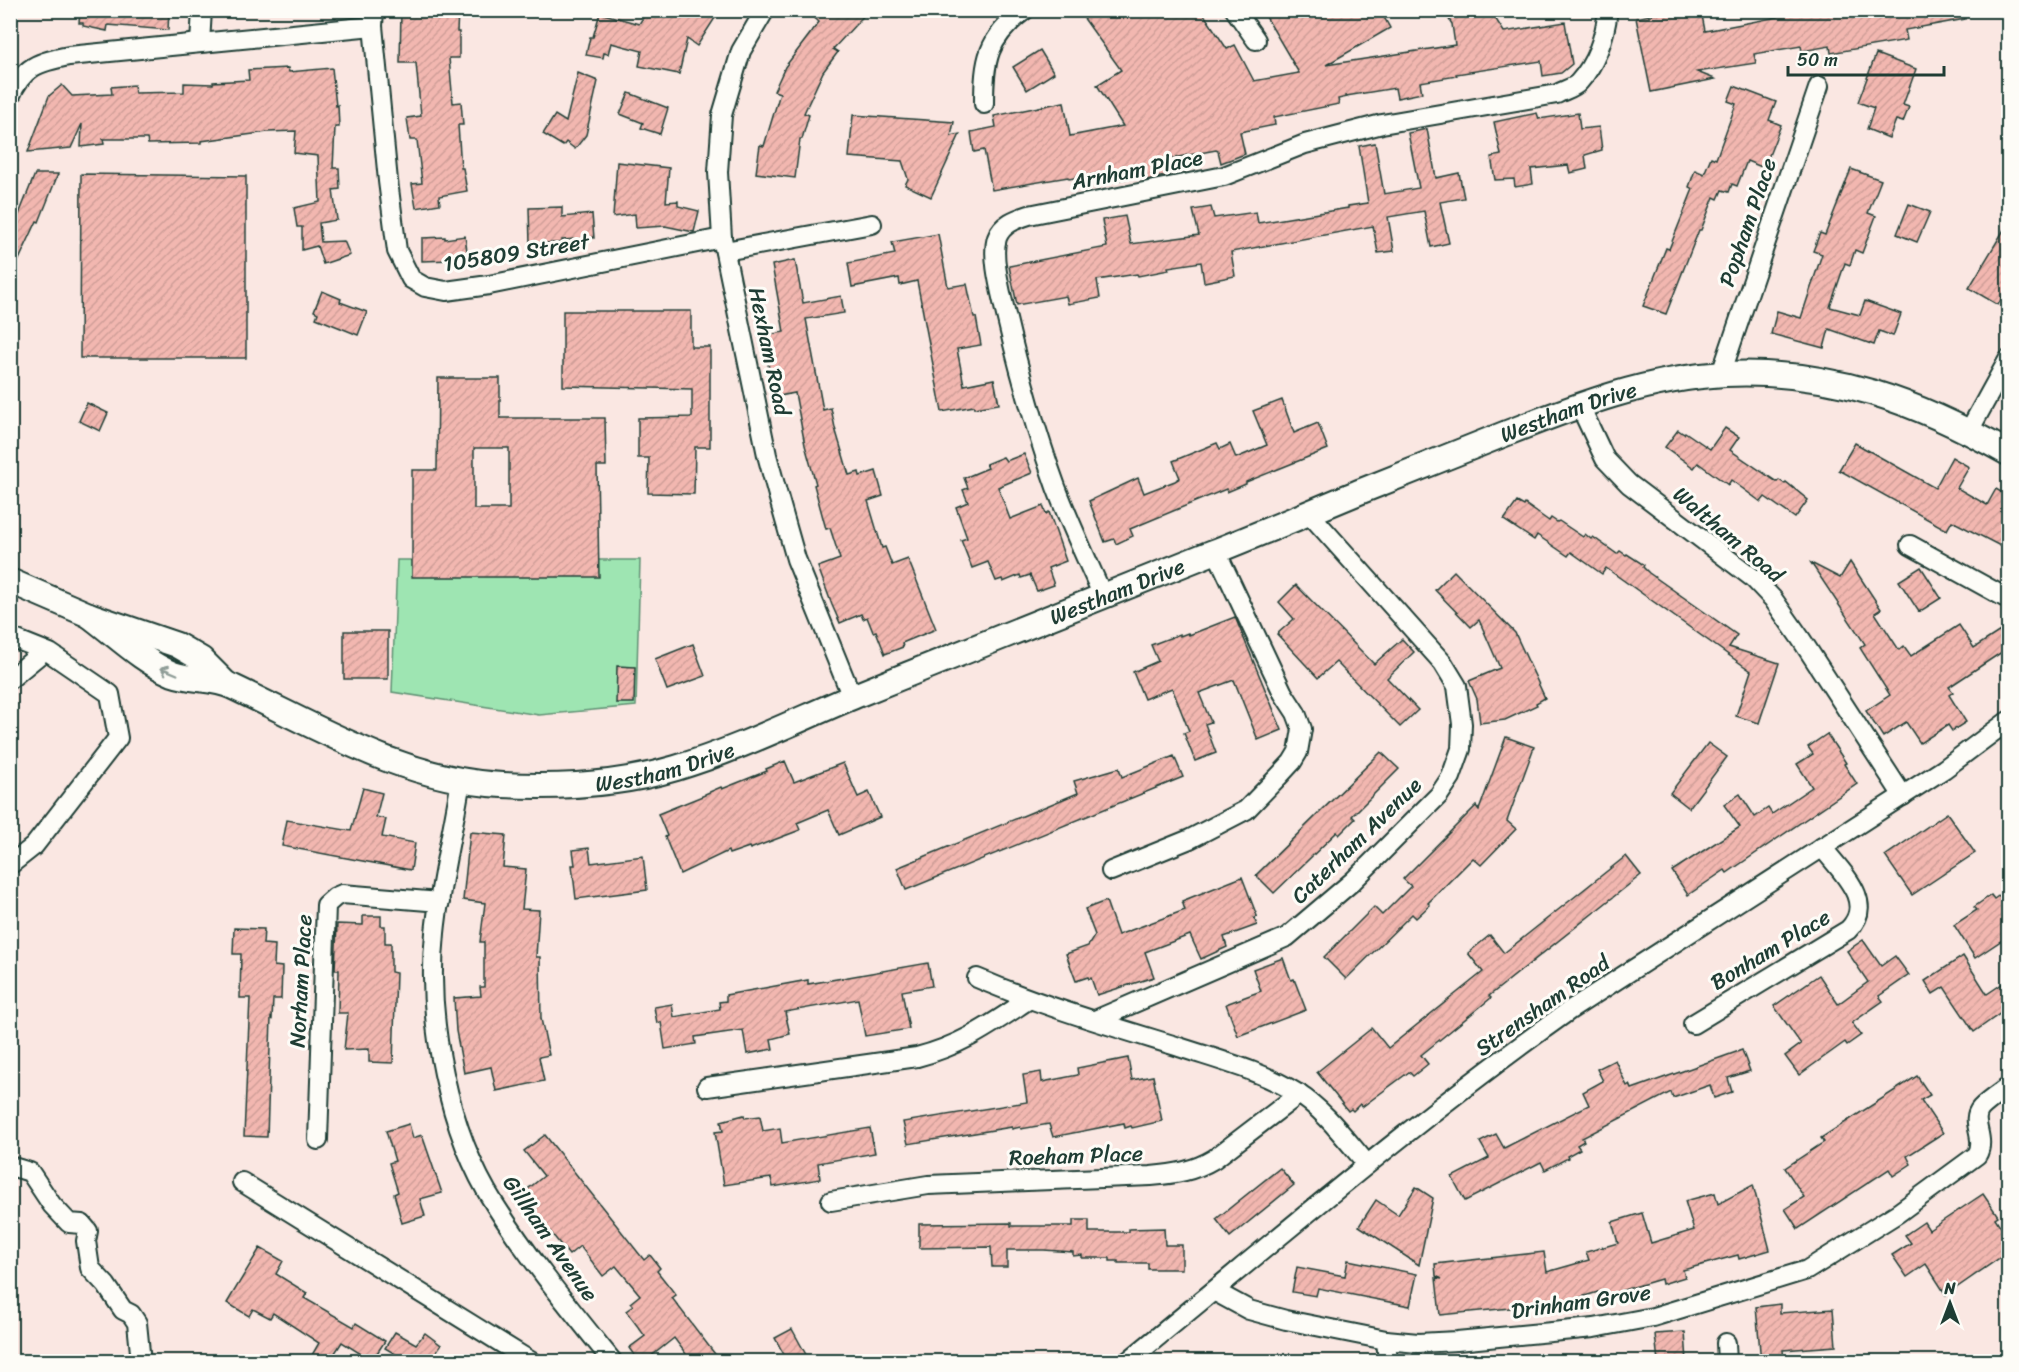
<svg xmlns="http://www.w3.org/2000/svg" width="2019" height="1372" viewBox="0 0 2019 1372" font-family="Sriracha,sans-serif">
<style>
.garden{fill:#9ee5b2;stroke:#5e9173;stroke-width:1.5}
.building{fill:url(#building-hatch);stroke:#1f3d34;stroke-width:1.5;fill-rule:evenodd}
.lines{fill:none;stroke-linecap:round;stroke-linejoin:round}
.street-casing{stroke:#1f3d34;stroke-width:22}
.secondary-casing{stroke:#1f3d34;stroke-width:28}
.street{stroke:#fdfcf7;stroke-width:18}
.secondary{stroke:#fdfcf7;stroke-width:24}
.oneway{stroke:#8e9c96}
.labels{text-anchor:middle;stroke-width:6;stroke-linejoin:round;paint-order:stroke}
.street-label{font-size:22px;fill:#1f3d34;stroke:#fdfcf7}
</style>
<defs>
<pattern id="building-hatch" width="6" height="6" patternUnits="userSpaceOnUse" patternTransform="scale(1.5)"><rect width="6" height="6" fill="#f2b7b0"/><path d="M-1 1l2-2M0 6l6-6M5 7l2-2" fill="none" stroke="#cf9e98"/></pattern>
</defs>
<rect width="100%" height="100%" fill="#fae7e2"/>
<filter id="ink" filterUnits="userSpaceOnUse"><feTurbulence type="fractalNoise" baseFrequency=".0167" numOctaves="2"/><feDisplacementMap in="SourceGraphic" scale="12" xChannelSelector="R" yChannelSelector="G"/><feConvolveMatrix kernelMatrix="1 2 1 2 8 2 1 2 1" color-interpolation-filters="sRGB"/></filter>
<g filter="url(#ink)">
<polygon class="garden" points="397,560 640,560 636,706 539,715 392,692"/>
<g class="building">
<polygon points="80,10 169,10 168,30 108,25 107,31 83,26 83,23 79,23"/>
<polygon points="401,10 458,10 457,32 459,32 459,58 449,58 453,103 461,102 463,125 458,125 461,168 463,168 467,191 439,196 440,204 416,208 412,184 422,183 417,140 410,140 407,118 421,116 416,63 400,63"/>
<polygon points="648,10 703,10 715,18 697,46 687,39 679,74 639,66 642,51 611,43 608,54 604,53 603,58 586,55 590,37 593,37 600,13 639,24"/>
<polygon points="806,10 869,10 833,49 838,52 823,72 804,113 809,115 802,139 800,139 795,178 756,173 760,145 764,146 780,93 774,91 785,67 819,22"/>
<polygon points="1078,10 1201,10 1227,49 1235,45 1254,81 1299,73 1262,10 1380,10 1390,28 1326,65 1455,45 1452,24 1443,10 1490,10 1504,32 1565,22 1572,64 1561,73 1543,76 1541,61 1456,74 1457,76 1420,82 1422,93 1397,98 1395,88 1346,96 1347,97 1338,99 1339,104 1274,117 1275,125 1240,132 1245,154 1221,163 1218,151 1216,150 1167,159 1170,175 1146,180 1145,175 1108,182 1106,172 1069,179 1068,177 992,190 984,150 974,152 971,132 996,127 994,116 1064,102 1070,136 1123,126 1097,85 1121,70"/>
<polygon points="1665,10 1701,10 1705,31 1778,17 1777,10 1965,10 1965,19 1905,30 1907,40 1831,53 1830,46 1802,51 1801,46 1754,54 1756,63 1697,72 1715,79 1651,92 1636,18 1665,12"/>
<polygon points="1040,50 1054,73 1027,90 1013,67"/>
<polygon points="1876,54 1916,69 1903,105 1909,107 1903,122 1896,120 1889,138 1867,129 1874,108 1858,102"/>
<polygon points="288,68 289,72 332,68 336,106 338,105 339,127 335,127 333,168 339,168 340,189 333,190 337,220 319,223 321,242 344,241 350,255 323,264 317,246 302,250 302,227 297,227 294,208 320,202 318,156 294,153 296,131 268,132 201,141 201,143 148,144 147,139 103,139 104,144 81,147 82,124 71,148 28,152 49,96 62,85 72,96 112,94 111,87 134,85 135,93 184,92 184,83 213,84 213,82 249,80 248,70"/>
<polygon points="578,73 598,81 586,135 575,149 566,142 563,146 543,134 555,115 566,122"/>
<polygon points="1734,86 1776,102 1769,120 1781,125 1764,168 1747,161 1737,186 1732,184 1729,192 1722,190 1718,199 1714,197 1701,230 1699,230 1666,314 1643,306 1666,248 1669,249 1693,189 1689,187 1695,170 1704,174 1711,157 1716,159 1736,104 1728,101"/>
<polygon points="629,93 668,108 660,134 641,128 643,123 620,114"/>
<polygon points="1537,113 1539,119 1578,113 1580,129 1599,127 1602,150 1585,155 1587,169 1570,173 1568,165 1531,169 1533,184 1515,187 1514,179 1495,180 1491,157 1501,155 1494,122"/>
<polygon points="853,115 954,122 951,136 960,134 931,197 905,185 908,179 902,161 849,157"/>
<polygon points="1427,129 1436,178 1459,173 1464,198 1440,202 1449,243 1431,247 1424,211 1388,217 1394,251 1378,253 1373,226 1231,252 1235,276 1204,282 1201,262 1168,267 1169,270 1138,276 1137,274 1097,280 1100,298 1068,304 1066,296 1017,305 1009,266 1107,247 1102,220 1125,216 1131,244 1199,235 1193,210 1211,207 1214,218 1256,212 1258,223 1348,208 1348,206 1368,203 1359,146 1375,143 1384,194 1419,188 1408,133"/>
<polygon points="617,162 669,168 666,202 678,201 678,206 699,211 694,232 665,226 636,228 635,214 613,217"/>
<polygon points="1851,169 1881,180 1868,213 1876,216 1862,253 1855,250 1850,265 1845,263 1830,307 1860,315 1865,301 1901,314 1893,336 1879,331 1874,345 1829,329 1824,348 1771,334 1777,311 1801,318 1822,254 1813,251 1820,233 1825,235"/>
<polygon points="35,174 58,174 39,222 37,221 10,279 10,237"/>
<polygon points="81,174 246,176 246,358 80,358"/>
<polygon points="1909,204 1930,212 1917,242 1897,234"/>
<polygon points="562,207 562,217 592,214 594,238 562,240 562,243 530,243 529,208"/>
<polygon points="2008,223 2008,286 1998,305 1969,288"/>
<polygon points="938,234 948,287 967,284 974,317 976,317 981,345 957,349 964,385 994,379 999,404 974,408 974,406 942,412 917,281 900,285 899,278 852,287 848,263 895,254 892,242"/>
<polygon points="465,236 468,259 453,261 452,260 422,261 422,238 445,237 445,239"/>
<polygon points="795,260 803,303 841,296 844,313 806,319 823,410 831,408 835,428 849,475 859,472 860,476 876,471 883,496 868,501 882,548 885,547 892,565 908,559 936,629 902,643 903,647 885,654 876,631 873,632 867,617 863,619 861,614 840,623 832,605 818,567 840,559 830,528 826,529 814,485 816,484 805,445 795,393 774,397 763,336 784,332 772,265"/>
<polygon points="322,291 341,299 340,302 367,312 358,335 316,318 318,313 314,311"/>
<polygon points="563,311 691,311 691,347 710,347 710,447 695,447 694,494 648,493 649,458 638,458 638,418 692,417 692,389 563,386"/>
<path d="M 438,378 L 500,378 L 500,418 L 605,418 L 606,466 L 597,466 L 599,577 L 412,577 L 412,470 L 437,470 ZM 474,448 L 509,448 L 509,509 L 474,509 Z"/>
<polygon points="1282,400 1294,433 1318,423 1328,449 1246,482 1246,484 1227,492 1226,489 1130,529 1133,536 1116,544 1114,539 1105,542 1089,501 1138,478 1144,493 1175,481 1180,478 1173,461 1217,443 1220,449 1230,444 1236,458 1267,445 1253,411"/>
<polygon points="87,403 108,413 100,431 79,421"/>
<polygon points="1725,428 1739,437 1730,450 1777,482 1779,480 1785,484 1786,482 1808,500 1795,518 1765,497 1761,502 1731,480 1728,485 1698,463 1694,468 1665,447 1678,430 1684,434 1685,432 1710,449"/>
<polygon points="1855,443 1935,488 1952,457 1969,467 1957,488 1987,505 1996,489 2008,496 2008,550 1952,521 1947,530 1839,470"/>
<polygon points="1024,454 1032,473 998,487 1010,519 1043,506 1046,514 1049,512 1066,561 1048,568 1054,585 1037,591 1030,575 1021,578 1020,575 1003,582 1002,579 996,581 988,562 972,568 961,540 967,538 956,507 968,502 963,490 968,488 964,478 988,468 986,464 1003,457 1006,461"/>
<polygon points="1517,502 1524,506 1525,504 1549,521 1551,518 1557,522 1559,521 1583,537 1585,534 1591,539 1593,537 1617,554 1620,551 1626,555 1627,554 1644,565 1643,567 1649,573 1737,635 1729,647 1779,663 1759,723 1736,716 1751,671 1606,568 1602,574 1571,552 1568,556 1537,535 1534,540 1504,520"/>
<polygon points="1850,562 1881,609 1875,613 1899,650 1904,646 1911,656 1959,625 1974,648 2008,626 2008,648 1949,687 1953,692 1949,695 1966,722 1952,731 1948,725 1920,743 1906,722 1883,737 1866,711 1890,695 1860,648 1865,644 1811,563 1840,578"/>
<polygon points="1921,567 1941,598 1919,612 1899,581"/>
<polygon points="1454,571 1515,633 1545,698 1536,703 1537,705 1505,720 1480,723 1477,699 1469,681 1500,668 1479,620 1471,627 1435,590"/>
<polygon points="1296,585 1374,664 1402,639 1414,652 1387,678 1418,710 1400,727 1336,662 1318,678 1277,634 1294,619 1279,602"/>
<polygon points="1235,617 1282,730 1258,740 1234,680 1199,693 1211,722 1205,724 1216,753 1195,761 1184,733 1189,731 1172,688 1144,699 1133,672 1158,661 1151,645 1180,634 1180,636 1188,633 1189,635"/>
<rect x="344" y="631" width="44" height="48"/>
<polygon points="693,644 705,676 667,690 655,659"/>
<polygon points="617,666 635,667 634,703 616,703"/>
<polygon points="1827,734 1846,763 1844,764 1857,784 1727,873 1725,870 1688,895 1672,871 1740,827 1724,805 1740,794 1755,817 1768,808 1772,814 1812,787 1797,764 1813,754 1808,747"/>
<polygon points="1506,737 1534,747 1507,821 1516,829 1481,865 1473,858 1428,903 1430,905 1416,918 1412,914 1346,979 1324,957 1374,907 1382,915 1411,886 1403,879 1476,806 1479,810"/>
<polygon points="1708,743 1727,757 1689,808 1670,793"/>
<polygon points="1381,752 1399,769 1352,816 1355,819 1339,835 1337,832 1274,893 1256,875"/>
<polygon points="1174,756 1183,777 906,890 897,868 1078,793 1074,781 1119,768 1122,777"/>
<polygon points="785,761 794,782 843,763 858,797 869,792 880,817 839,835 828,810 797,823 800,830 750,849 749,847 729,854 728,851 680,874 665,837 667,836 658,814 705,795 705,794 721,787 722,789 767,771 766,769"/>
<polygon points="363,788 382,793 376,817 386,819 382,837 415,843 411,870 282,846 287,820 351,831"/>
<polygon points="1947,813 1975,853 1912,895 1885,856"/>
<polygon points="470,832 506,835 503,867 526,869 522,909 539,910 536,957 540,957 541,1019 549,1055 539,1057 544,1081 496,1091 491,1067 464,1073 456,1031 454,998 481,996 480,987 484,987 484,942 480,942 485,903 463,900"/>
<polygon points="589,848 591,863 643,856 647,890 576,899 572,865 575,865 573,850"/>
<polygon points="1626,856 1641,875 1489,996 1491,998 1421,1055 1428,1064 1413,1076 1409,1072 1362,1107 1360,1104 1353,1111 1351,1109 1348,1111 1317,1072 1372,1028 1388,1048 1483,972 1468,953 1490,935 1504,953"/>
<polygon points="1242,877 1257,916 1254,918 1257,925 1224,937 1227,947 1201,959 1190,935 1145,952 1154,977 1097,995 1091,978 1089,979 1088,977 1076,981 1066,954 1088,946 1095,935 1085,909 1106,901 1118,935 1185,910 1182,901"/>
<polygon points="2008,889 2008,936 1975,958 1954,925 1977,910 1974,907 1991,895 1994,899"/>
<polygon points="363,916 381,916 381,926 385,926 385,943 391,943 391,972 396,973 393,1063 369,1062 369,1049 344,1050 348,1013 338,1013 339,970 335,970 337,924 363,925"/>
<polygon points="234,928 264,929 263,944 275,945 274,966 282,967 281,999 273,999 272,1019 271,1018 267,1137 244,1136 250,998 240,998 241,954 233,954"/>
<polygon points="1863,940 1881,966 1895,956 1909,975 1879,996 1883,1001 1852,1023 1861,1035 1847,1045 1845,1042 1799,1075 1785,1056 1801,1044 1774,1006 1819,975 1838,1004 1868,982 1847,951"/>
<polygon points="1963,956 1987,994 2008,980 2008,1008 1974,1032 1944,987 1933,994 1925,981"/>
<polygon points="1283,958 1291,980 1294,979 1306,1010 1238,1036 1226,1004 1261,991 1253,969"/>
<polygon points="928,963 932,986 902,991 909,1029 865,1036 858,999 785,1012 790,1034 771,1039 773,1049 747,1054 743,1030 695,1037 696,1044 665,1049 661,1022 657,1023 654,1007 672,1004 674,1017 720,1009 719,1002 726,1001 726,995 808,980 808,984"/>
<polygon points="1742,1050 1750,1071 1728,1078 1732,1092 1714,1098 1710,1085 1673,1098 1671,1092 1582,1138 1584,1141 1577,1145 1580,1149 1567,1156 1568,1158 1545,1170 1541,1162 1465,1201 1452,1177 1489,1158 1480,1142 1496,1134 1504,1148 1589,1105 1583,1092 1603,1081 1597,1069 1615,1060 1627,1086 1630,1084 1632,1089"/>
<polygon points="1128,1058 1132,1080 1153,1076 1162,1121 1132,1128 1131,1126 1125,1128 1124,1123 1053,1137 1049,1124 1021,1129 1020,1127 1012,1129 1012,1127 908,1144 903,1122 1027,1102 1023,1075 1041,1072 1042,1082 1078,1075 1077,1068"/>
<polygon points="1917,1076 1930,1095 1921,1100 1943,1133 1907,1156 1911,1164 1893,1176 1889,1169 1798,1229 1785,1209 1804,1197 1785,1168 1824,1142 1821,1138"/>
<polygon points="744,1115 745,1118 760,1116 763,1131 780,1128 782,1143 870,1128 875,1153 818,1163 820,1179 773,1187 771,1178 724,1185 715,1132 723,1131 721,1121"/>
<polygon points="409,1124 413,1138 422,1135 442,1193 420,1199 425,1216 402,1223 394,1194 398,1192 389,1163 395,1161 386,1131"/>
<polygon points="545,1135 644,1260 650,1255 660,1268 657,1271 676,1295 672,1298 721,1362 692,1362 674,1338 644,1362 639,1362 629,1348 645,1336 626,1311 633,1306 630,1303 640,1295 616,1266 603,1276 580,1246 569,1255 539,1218 534,1221 524,1207 526,1206 519,1196 544,1176 524,1151"/>
<polygon points="1280,1168 1294,1185 1230,1237 1216,1219"/>
<polygon points="1753,1185 1770,1250 1739,1259 1738,1255 1683,1270 1685,1277 1662,1284 1661,1279 1620,1291 1622,1296 1601,1302 1598,1292 1562,1303 1440,1315 1436,1278 1442,1279 1436,1276 1435,1264 1544,1252 1547,1272 1589,1260 1586,1252 1618,1243 1612,1222 1642,1213 1651,1243 1694,1230 1685,1201 1715,1193 1718,1204"/>
<polygon points="1416,1187 1433,1198 1419,1265 1359,1226 1376,1200 1398,1215"/>
<polygon points="1983,1194 1998,1216 1995,1218 2008,1238 2008,1252 1946,1295 1926,1264 1907,1277 1892,1255 1911,1243 1905,1235 1924,1222 1929,1230"/>
<polygon points="1073,1220 1089,1220 1089,1232 1129,1232 1129,1229 1164,1228 1165,1245 1182,1245 1182,1269 1148,1269 1148,1263 1118,1263 1118,1261 1110,1261 1110,1258 1082,1258 1082,1255 1073,1256 1073,1252 1044,1250 1007,1250 1007,1267 992,1267 991,1247 919,1248 919,1224 1011,1223 1011,1226 1073,1226"/>
<polygon points="260,1248 283,1261 276,1274 307,1293 304,1298 354,1327 356,1323 385,1341 372,1361 342,1342 329,1362 308,1362 319,1343 273,1313 270,1318 253,1309 249,1316 227,1303"/>
<polygon points="1348,1260 1417,1274 1410,1306 1318,1288 1316,1296 1292,1292 1297,1267 1345,1276"/>
<polygon points="1780,1304 1780,1313 1833,1309 1836,1346 1783,1350 1784,1362 1761,1362 1756,1307"/>
<polygon points="792,1329 810,1362 788,1362 775,1338"/>
<polygon points="395,1332 416,1344 425,1333 441,1345 434,1355 445,1362 403,1362 404,1359 385,1348"/>
<polygon points="1685,1332 1687,1362 1658,1362 1655,1334"/>
</g>
<g class="lines">
<defs>
<g id="street">
<polyline points="374,10 373,26 388,181 397,251 411,279 425,287 446,291 489,285 722,238"/>
<polyline points="765,10 741,51 722,115 718,172 722,238 767,455 777,492 796,559 852,697"/>
<polyline points="1235,10 1256,40"/>
<polyline points="200,43 202,10"/>
<path d="M 10,97 C 23,66 39,62 69,56 L 373,26"/>
<path d="M 984,104 C 984,60 987,38 1025,10"/>
<polyline points="725,251 872,224"/>
<polyline points="1721,374 1819,86"/>
<polyline points="1580,406 1605,459 1629,484 1753,578 1773,599 1801,639 1903,796"/>
<polyline points="1969,431 2008,360"/>
<polyline points="1910,545 2008,599"/>
<path d="M 1103,596 C 1087,560 1070,524 1056,487 C 1035,429 1019,371 1005,311 C 1001,292 991,256 997,238 C 1002,224 1016,219 1029,215 L 1224,176 L 1305,144 L 1382,124 L 1557,94 C 1564,90 1574,88 1579,82 C 1596,63 1605,36 1608,10"/>
<polyline points="10,640 15,639 50,653 110,694 118,738 34,846 10,865"/>
<polyline points="10,679 44,651"/>
<path d="M 461,780 C 453,831 440,882 435,933 C 426,1019 448,1132 495,1205 C 530,1260 572,1311 613,1362"/>
<polyline points="1111,871 1190,839 1246,810 1279,776 1292,762 1298,752 1302,729 1296,713 1283,693 1216,551"/>
<path d="M 977,978 C 1042,1006 1111,1026 1179,1047 C 1218,1060 1262,1071 1297,1093 C 1325,1110 1346,1140 1367,1164"/>
<polyline points="1095,1020 1287,937 1353,881 1439,795 1451,777 1461,749 1462,724 1457,686 1443,663 1308,512"/>
<path d="M 1693,1024 L 1848,930 C 1877,902 1840,871 1822,847"/>
<path d="M 707,1087 L 917,1057 C 963,1045 990,1025 1028,1000"/>
<polyline points="318,1140 326,905 335,897 342,894 440,902"/>
<polyline points="10,1166 30,1172 52,1205 69,1223 82,1224 88,1231 86,1241 90,1268 106,1285 123,1310 131,1314 137,1323 141,1362"/>
<polyline points="242,1182 532,1362"/>
<path d="M 831,1201 L 928,1185 L 1151,1176 C 1175,1174 1194,1171 1214,1159 L 1299,1094"/>
<path d="M 1214,1291 L 1249,1310 L 1286,1320 L 1386,1340 L 1418,1343 L 1457,1341 L 1594,1328 L 1653,1317 L 1807,1270 L 1898,1213 L 1977,1155 C 1987,1138 1969,1121 1981,1108 C 1989,1100 2000,1093 2008,1087"/>
<polyline points="1386,1340 1388,1362"/>
<polyline points="1726,1343 1727,1362"/>
<path d="M 1127,1362 C 1273,1243 1416,1119 1570,1010 L 1944,769 L 2008,721"/>
</g>
<g id="secondary">
<polyline points="10,581 89,615 177,645 201,659 225,683"/>
<path id="s1" d="M 89,615 C 116,635 142,661 173,674 C 193,681 215,678 233,687 C 320,728 403,780 502,785 C 560,788 620,785 676,768 C 739,749 797,720 857,695 C 975,647 1094,601 1211,553 C 1262,533 1313,511 1364,490 C 1412,471 1459,452 1507,433 C 1578,405 1649,378 1725,374 C 1831,369 1918,402 2008,453"/>
</g>
</defs>
<use href="#street" class="street-casing"/>
<use href="#secondary" class="secondary-casing"/>
<use href="#street" class="street"/>
<use href="#secondary" class="secondary"/>
</g>
<defs><path id="oneway-shaft" d="M-6 0H5M1.5-3L5.5 0L1.5 3" fill="none" stroke-width="1.6" stroke-linecap="round" stroke-linejoin="round" transform="scale(1.5)"/></defs>
<use class="oneway" href="#oneway-shaft" transform="translate(169 671) rotate(-157)"/>
</g>
<g class="labels">
<g class="street-label">
<text transform="translate(1137 169) rotate(-11)" y="8">Arnham Place</text>
<text transform="translate(1747 222) rotate(-71)" y="8">Popham Place</text>
<text transform="translate(516 252) rotate(-9)" y="8">105809 Street</text>
<text transform="translate(770 351) rotate(78)" y="8">Hexham Road</text>
<text dy="8" stroke="none"><textPath href="#s1" startOffset="1590">Westham Drive</textPath></text>
<text transform="translate(1729 534) rotate(40)" y="8">Waltham Road</text>
<text dy="8" stroke="none"><textPath href="#s1" startOffset="1104">Westham Drive</textPath></text>
<text dy="8" stroke="none"><textPath href="#s1" startOffset="618">Westham Drive</textPath></text>
<text transform="translate(1356 840) rotate(-44)" y="8">Caterham Avenue</text>
<text transform="translate(1770 949) rotate(-31)" y="8">Bonham Place</text>
<text transform="translate(300 981) rotate(-87)" y="8">Norham Place</text>
<text transform="translate(1542 1005) rotate(-35)" y="8">Strensham Road</text>
<text transform="translate(1076 1155) rotate(-2)" y="8">Roeham Place</text>
<text transform="translate(551 1238) rotate(55)" y="8">Gillham Avenue</text>
<text transform="translate(1581 1301) rotate(-8)" y="8">Drinham Grove</text>
</g>
</g>
<rect width="2019" height="1372" fill="none" stroke="#fdfcf7" stroke-width="36"/>
<rect x="18" y="18" width="1983" height="1336" fill="none" stroke="#1f3d34" stroke-width="2" filter="url(#ink)"/>
<g transform="translate(1950 1303)" stroke="#fdfcf7" stroke-width="4.5" paint-order="stroke">
<path d="M0-4.5L10 22L0 15L-10 22Z" fill="#1f3d34"/>
<text y="-9" font-size="16" font-weight="bold" text-anchor="middle" fill="#1f3d34">N</text>
</g>
<path d="M1788 66v9h156v-9" fill="none" stroke="#1f3d34" stroke-width="3"/>
<text x="1797" y="66" font-size="18" fill="#1f3d34" stroke="#fdfcf7" stroke-width="4.5" paint-order="stroke">50 m</text>
</svg>
